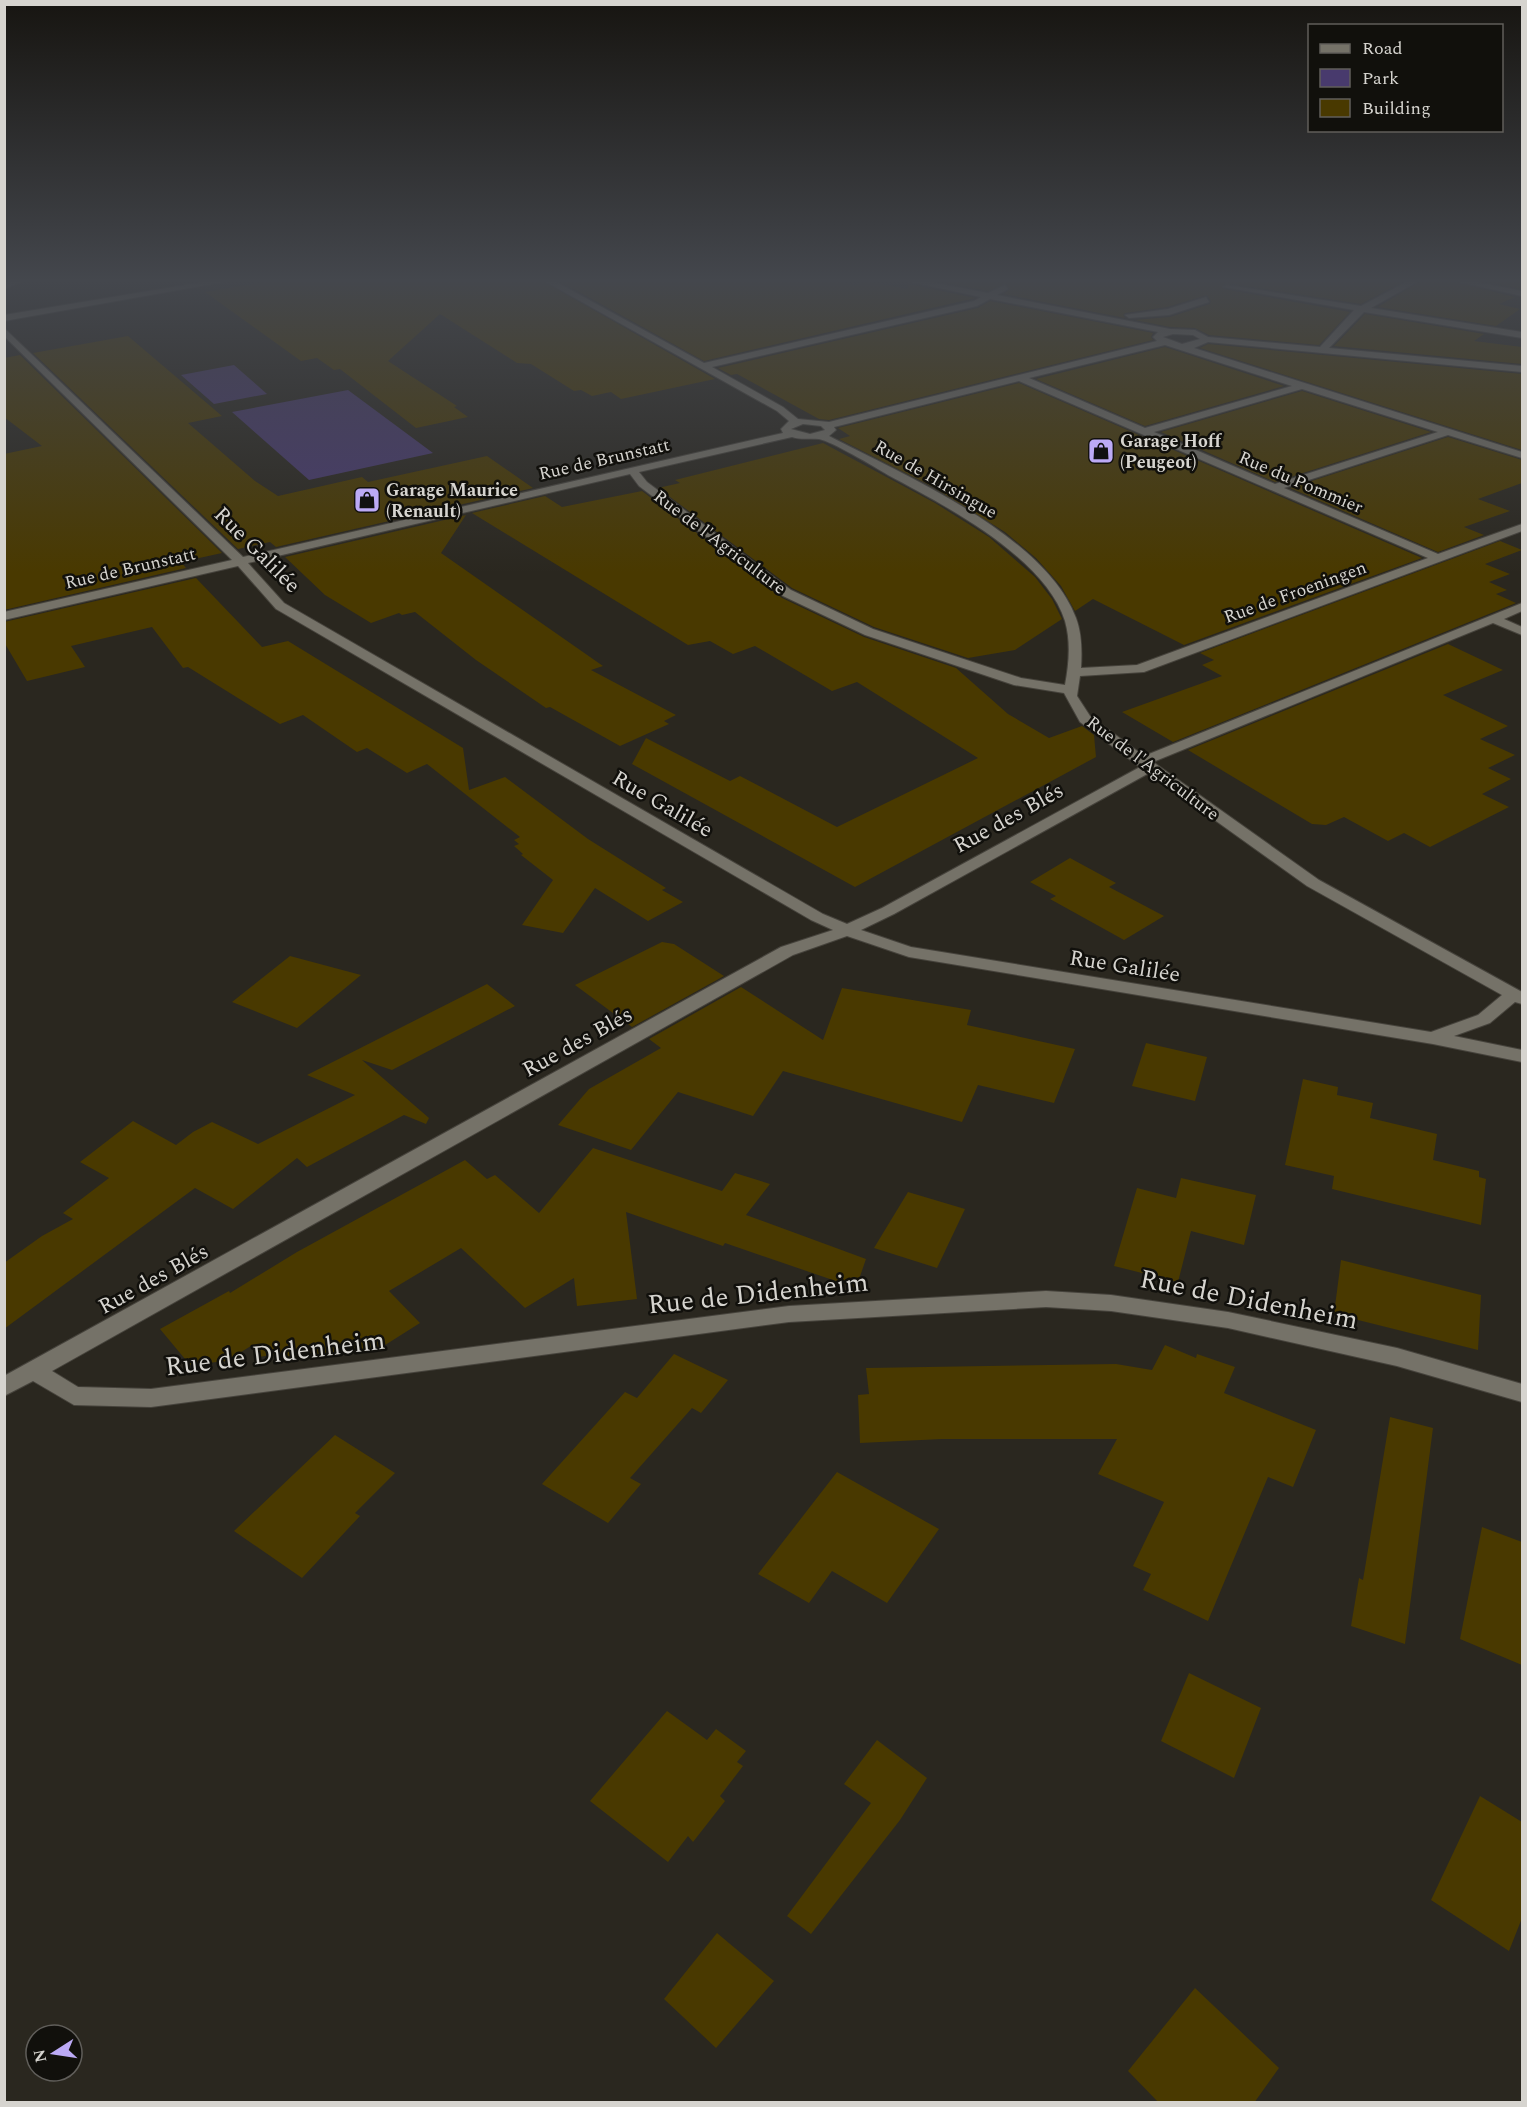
<svg xmlns="http://www.w3.org/2000/svg" width="1527" height="2107" viewBox="0 0 1527 2107" font-family="Spectral,serif">
<style>
.green{fill:#483a6d}
.building{fill:#493900}
.lines{fill:none;stroke-linecap:round;stroke-linejoin:round}
.minor-casing{stroke:#46433c;stroke-width:2}
.minor{fill:#757268;fill-rule:evenodd}
.labels{text-anchor:middle;stroke-width:5;stroke-linejoin:round;paint-order:stroke}
.far-poi-label{font-size:18px;font-weight:bold;fill:#d6d4cf;stroke:#11100c;text-anchor:start}
.far-street-label{font-size:18px;fill:#d6d4cf;stroke:#11100c}
.street-label{font-size:22px;fill:#d6d4cf;stroke:#11100c}
.near-street-label{font-size:27px;fill:#d6d4cf;stroke:#11100c}
</style>
<rect width="100%" height="100%" fill="#2a271f"/>
<g class="green">
<polygon points="234,365 267,394 214,404 181,375"/>
<polygon points="348,390 433,453 309,480 232,412"/>
</g>
<g class="building">
<polygon points="288,278 537,278 715,379 621,399 611,392 592,396 581,390 574,391 531,364 517,363 440,314 388,361 457,406 454,407 468,417 416,428 340,369 334,370 317,358 301,361 205,292"/>
<polygon points="554,278 821,278 856,285 865,281 908,289 908,284 975,298 704,361"/>
<polygon points="922,278 1409,278 1361,304 1227,283 1221,286 1223,289 1350,312 1319,345 1209,335 1195,328 1170,327 1135,320 1170,317 1210,304 1211,301 1207,295 1167,307 1125,313 1123,315 1125,318 1004,294 1010,289 1006,283 988,291"/>
<polygon points="1426,278 1439,278 1515,297 1499,304 1520,309 1496,326 1378,307"/>
<polygon points="1469,278 1522,278 1522,289"/>
<polygon points="990,301 1153,333 1151,337 1153,340 829,420 819,419 737,374 731,375 718,368 978,308"/>
<polygon points="1365,314 1484,334 1474,341 1522,347 1522,364 1334,346"/>
<polygon points="128,336 222,416 188,423 255,481 278,496 362,477 368,482 487,456 533,488 276,547 270,542 238,549 33,353"/>
<polygon points="1208,344 1522,374 1522,450 1200,348"/>
<polygon points="1165,347 1284,386 1145,426 1036,379"/>
<polygon points="20,355 222,553 181,562 186,568 4,610 4,454 42,446 4,417 4,358"/>
<polygon points="1019,383 1422,558 1184,645 1093,599 1075,611 1061,586 1036,558 1005,532 933,487 839,439 850,436 838,428"/>
<polygon points="1302,391 1431,432 1275,482 1161,432"/>
<polygon points="1448,437 1522,460 1522,483 1478,499 1510,511 1464,527 1484,535 1438,552 1290,488"/>
<polygon points="823,443 935,503 989,537 1035,577 1052,599 1062,619 1015,650 968,658 874,627 792,588 658,488 680,483 675,480"/>
<polygon points="642,491 782,598 864,637 956,668 1008,714 1049,738 1082,726 1094,735 1096,757 855,887 632,764 646,738 730,781 740,776 837,827 978,758 857,682 832,691 755,646 733,654 710,641 688,645 472,513 545,496 562,507"/>
<polygon points="466,515 441,553 603,666 591,670 676,715 664,721 669,724 620,746 550,707 546,708 476,660 415,612 402,615 399,613 371,623 325,595 285,557"/>
<polygon points="1500,541 1522,550 1485,564 1510,574 1489,582 1507,590 1496,594 1516,603 1173,742 1122,712 1222,676 1202,665 1214,660 1200,653"/>
<polygon points="196,578 262,647 288,641 463,748 469,790 505,777 588,839 666,888 662,890 683,902 648,921 595,888 563,933 522,925 553,880 521,855 523,854 514,846 519,844 514,840 520,837 427,764 407,773 367,748 357,752 303,715 280,724 188,667 183,668 152,627 71,646 85,667 27,681 4,642 4,622"/>
<polygon points="1448,644 1503,670 1443,695 1508,726 1480,739 1515,755 1488,768 1511,779 1482,794 1509,807 1430,847 1404,833 1388,841 1344,817 1326,825 1312,824 1188,750"/>
<polygon points="1070,858 1116,883 1109,887 1164,916 1124,940 1050,899 1056,896 1030,882"/>
<polygon points="662,942 674,944 724,976 632,1027 575,985"/>
<polygon points="290,956 361,975 297,1028 232,1002"/>
<polygon points="487,984 515,1006 392,1070 362,1060 429,1118 426,1124 404,1115 307,1167 297,1158 233,1209 195,1188 4,1329 4,1263 42,1236 73,1219 63,1213 109,1178 80,1162 133,1121 176,1145 193,1132 212,1122 258,1144 355,1095 307,1075"/>
<polygon points="741,987 823,1040 842,988 971,1010 967,1025 1075,1049 1054,1103 978,1085 962,1122 783,1071 753,1116 678,1092 631,1150 558,1125 589,1089 661,1048 649,1039"/>
<polygon points="1146,1043 1207,1057 1195,1101 1132,1086"/>
<polygon points="1303,1079 1338,1087 1337,1095 1373,1103 1370,1118 1437,1134 1433,1160 1479,1171 1479,1177 1486,1179 1481,1225 1332,1189 1334,1176 1285,1165"/>
<polygon points="593,1148 722,1191 735,1173 770,1184 746,1215 866,1259 856,1288 725,1243 723,1246 626,1212 637,1299 577,1306 574,1278 525,1308 461,1248 389,1291 420,1323 382,1347 289,1359 283,1353 259,1357 251,1346 226,1361 190,1365 160,1329 229,1291 230,1293 297,1252 465,1160 487,1179 495,1175 539,1213"/>
<polygon points="1181,1178 1256,1195 1244,1245 1191,1231 1178,1282 1114,1266 1137,1188 1176,1198"/>
<polygon points="908,1192 965,1209 937,1268 874,1248"/>
<polygon points="1341,1260 1481,1295 1478,1350 1334,1314"/>
<polygon points="1165,1345 1196,1358 1197,1354 1235,1367 1224,1393 1316,1430 1293,1487 1268,1477 1208,1621 1143,1590 1151,1574 1133,1566 1164,1502 1098,1474 1117,1439 942,1439 860,1443 858,1395 869,1394 866,1368 1116,1364 1152,1370"/>
<polygon points="674,1354 728,1380 701,1413 692,1408 630,1478 641,1484 608,1523 542,1484 625,1392 637,1398"/>
<polygon points="1390,1417 1433,1428 1405,1644 1351,1626 1359,1578 1363,1580"/>
<polygon points="335,1435 395,1473 355,1513 360,1516 302,1578 234,1531"/>
<polygon points="837,1472 939,1529 887,1603 832,1571 809,1603 758,1574"/>
<polygon points="1482,1527 1522,1542 1522,1665 1460,1639"/>
<polygon points="1189,1673 1261,1708 1234,1778 1161,1741"/>
<polygon points="667,1711 707,1740 716,1729 746,1751 737,1762 743,1766 720,1796 725,1801 693,1842 688,1836 668,1862 590,1801"/>
<polygon points="877,1740 927,1778 900,1820 811,1934 787,1916 871,1803 844,1784"/>
<polygon points="1480,1796 1522,1822 1522,1918 1509,1951 1431,1900"/>
<polygon points="717,1933 774,1981 716,2048 664,1999"/>
<polygon points="1195,1988 1279,2068 1254,2103 1159,2103 1128,2071"/>
</g>
<g class="lines">
<defs>
<g id="minor">
<polygon points="19,278 30,278 4,289 4,284"/>
<polygon points="227,278 246,278 4,321 4,315"/>
<path d="M 539,278 L 549,278 L 704,363 L 974,301 L 981,297 L 892,278 L 909,278 L 988,293 L 1005,285 L 1008,289 L 997,295 L 1170,329 L 1195,330 L 1208,337 L 1320,347 L 1354,310 L 1223,287 L 1227,285 L 1361,306 L 1414,278 L 1424,278 L 1371,308 L 1522,332 L 1522,338 L 1364,312 L 1329,348 L 1522,366 L 1522,372 L 1208,342 L 1194,348 L 1522,452 L 1522,458 L 1448,435 L 1284,488 L 1438,554 L 1522,524 L 1522,531 L 1144,672 L 1080,676 L 1077,696 L 1090,716 L 1144,756 L 1522,603 L 1522,611 L 1504,619 L 1522,627 L 1522,635 L 1493,623 L 1153,762 L 1319,880 L 1522,992 L 1522,1004 L 1515,1002 L 1490,1023 L 1454,1036 L 1522,1050 L 1522,1062 L 1433,1044 L 909,957 L 847,936 L 793,955 L 52,1371 L 78,1387 L 151,1389 L 789,1306 L 1046,1291 L 1111,1295 L 1228,1312 L 1397,1348 L 1522,1384 L 1522,1402 L 1397,1366 L 1228,1328 L 1111,1311 L 1046,1307 L 789,1322 L 151,1407 L 74,1405 L 33,1381 L 4,1396 L 4,1376 L 781,947 L 833,930 L 811,920 L 276,609 L 238,566 L 4,620 L 4,612 L 232,560 L 4,336 L 4,328 L 243,557 L 783,433 L 781,429 L 789,421 L 777,411 ZM 990,299 L 1158,332 L 1153,337 L 1157,341 L 829,422 L 798,419 L 783,407 L 712,367 L 977,306 ZM 1173,334 L 1193,335 L 1200,339 L 1182,344 L 1163,337 ZM 1165,345 L 1292,386 L 1145,428 L 1029,378 ZM 1019,381 L 1428,558 L 1137,665 L 1081,668 C 1082,652 1082,634 1076,618 C 1045,535 904,475 829,436 L 836,430 L 834,427 ZM 1302,389 L 1438,432 L 1275,484 L 1154,432 ZM 803,424 L 821,426 L 825,430 L 810,434 L 791,429 ZM 792,437 C 801,440 809,438 819,439 C 831,441 875,467 888,475 C 944,505 1045,557 1065,621 C 1071,642 1069,664 1065,685 L 1021,678 L 873,629 L 791,590 L 647,482 L 639,472 ZM 630,474 L 639,486 L 783,596 L 865,635 L 1014,685 L 1064,693 L 1080,722 L 1140,767 L 882,908 L 847,924 L 823,914 L 284,603 L 248,563 ZM 1149,773 L 1307,886 L 1502,995 L 1478,1015 L 1431,1032 L 911,947 L 861,930 L 894,914 Z"/>
<polygon points="1441,278 1457,278 1522,291 1522,296"/>
<polygon points="1206,297 1209,302 1169,315 1129,318 1125,315 1168,309"/>
</g>
</defs>
<use href="#minor" class="minor-casing"/>
<use href="#minor" class="minor"/>
</g>
<linearGradient id="sky" x2="0" y2="1"><stop stop-color="#171511"/><stop offset="0.49" stop-color="#44474d"/><stop offset="1" stop-color="#44474d" stop-opacity="0"/></linearGradient>
<rect width="1527" height="573" fill="url(#sky)"/>
<defs>
<symbol id="shop-square" viewBox="-11 -11 22 22"><rect x="-9" y="-9" width="18" height="18" rx="4" fill="#bcaaf6" stroke="#11100c"/><path d="M-5-2.5h2.3a2.7 3.5 0 0 1 5.4 0H5L5.5 6h-11ZM-1.5-2.5h3a1.5 2.3 0 0 0-3 0Z" fill="#111"/></symbol>
</defs>
<g fill-rule="evenodd">
<use href="#shop-square" x="1086" y="436" width="30" height="30"/>
<use href="#shop-square" x="352" y="485" width="30" height="30"/>
</g>
<g class="labels">
<g class="far-poi-label">
<text x="1120" y="447">Garage Hoff<tspan x="1120" dy="21">(Peugeot)</tspan></text>
<text x="386" y="496">Garage Maurice<tspan x="386" dy="21">(Renault)</tspan></text>
</g>
<g class="far-street-label">
<text transform="translate(604 459) rotate(-13)" y="6">Rue de Brunstatt</text>
<text transform="translate(936 479) rotate(30)" y="6">Rue de Hirsingue</text>
<text transform="translate(1301 482) rotate(23)" y="6">Rue du Pommier</text>
<text transform="translate(720 542) rotate(37)" y="6">Rue de l'Agriculture</text>
<text transform="translate(130 568) rotate(-13)" y="6">Rue de Brunstatt</text>
<text transform="translate(1295 592) rotate(-20)" y="6">Rue de Froeningen</text>
<text transform="translate(1153 768) rotate(37)" y="6">Rue de l'Agriculture</text>
</g>
<g class="street-label">
<text transform="translate(258 549) rotate(45)" y="8">Rue Galilée</text>
<text transform="translate(663 803) rotate(30)" y="8">Rue Galilée</text>
<text transform="translate(1008 817) rotate(-29)" y="8">Rue des Blés</text>
<text transform="translate(1125 965) rotate(9)" y="8">Rue Galilée</text>
<text transform="translate(577 1041) rotate(-29)" y="8">Rue des Blés</text>
<text transform="translate(153 1278) rotate(-29)" y="8">Rue des Blés</text>
</g>
<g class="near-street-label">
<text transform="translate(758 1293) rotate(-6)" y="9">Rue de Didenheim</text>
<text transform="translate(1249 1299) rotate(11)" y="9">Rue de Didenheim</text>
<text transform="translate(275 1353) rotate(-7)" y="9">Rue de Didenheim</text>
</g>
</g>
<rect width="1527" height="2107" fill="none" stroke="#d6d4cf" stroke-width="12"/>
<rect x="1308" y="24" width="195" height="108" fill="#11100c" stroke="#605e5a" stroke-width="1.5"/>
<rect x="1320" y="44" width="30" height="9" fill="#757268" stroke="#605e5a" stroke-width="1.5"/>
<text x="1362" y="54" font-size="18" fill="#d6d4cf">Road</text>
<rect x="1320" y="69" width="30" height="18" fill="#483a6d" stroke="#605e5a" stroke-width="1.5"/>
<text x="1362" y="84" font-size="18" fill="#d6d4cf">Park</text>
<rect x="1320" y="99" width="30" height="18" fill="#493900" stroke="#605e5a" stroke-width="1.5"/>
<text x="1362" y="114" font-size="18" fill="#d6d4cf">Building</text>
<g transform="translate(54 2053) rotate(258)"><circle r="28" fill="#11100c" stroke="#605e5a" stroke-width="1.5"/>
<path d="M0-4.5L10 22L0 15L-10 22Z" fill="#bcaaf6"/>
<text y="-9" font-size="16" font-weight="bold" text-anchor="middle" fill="#d6d4cf">N</text>
</g>
</svg>
